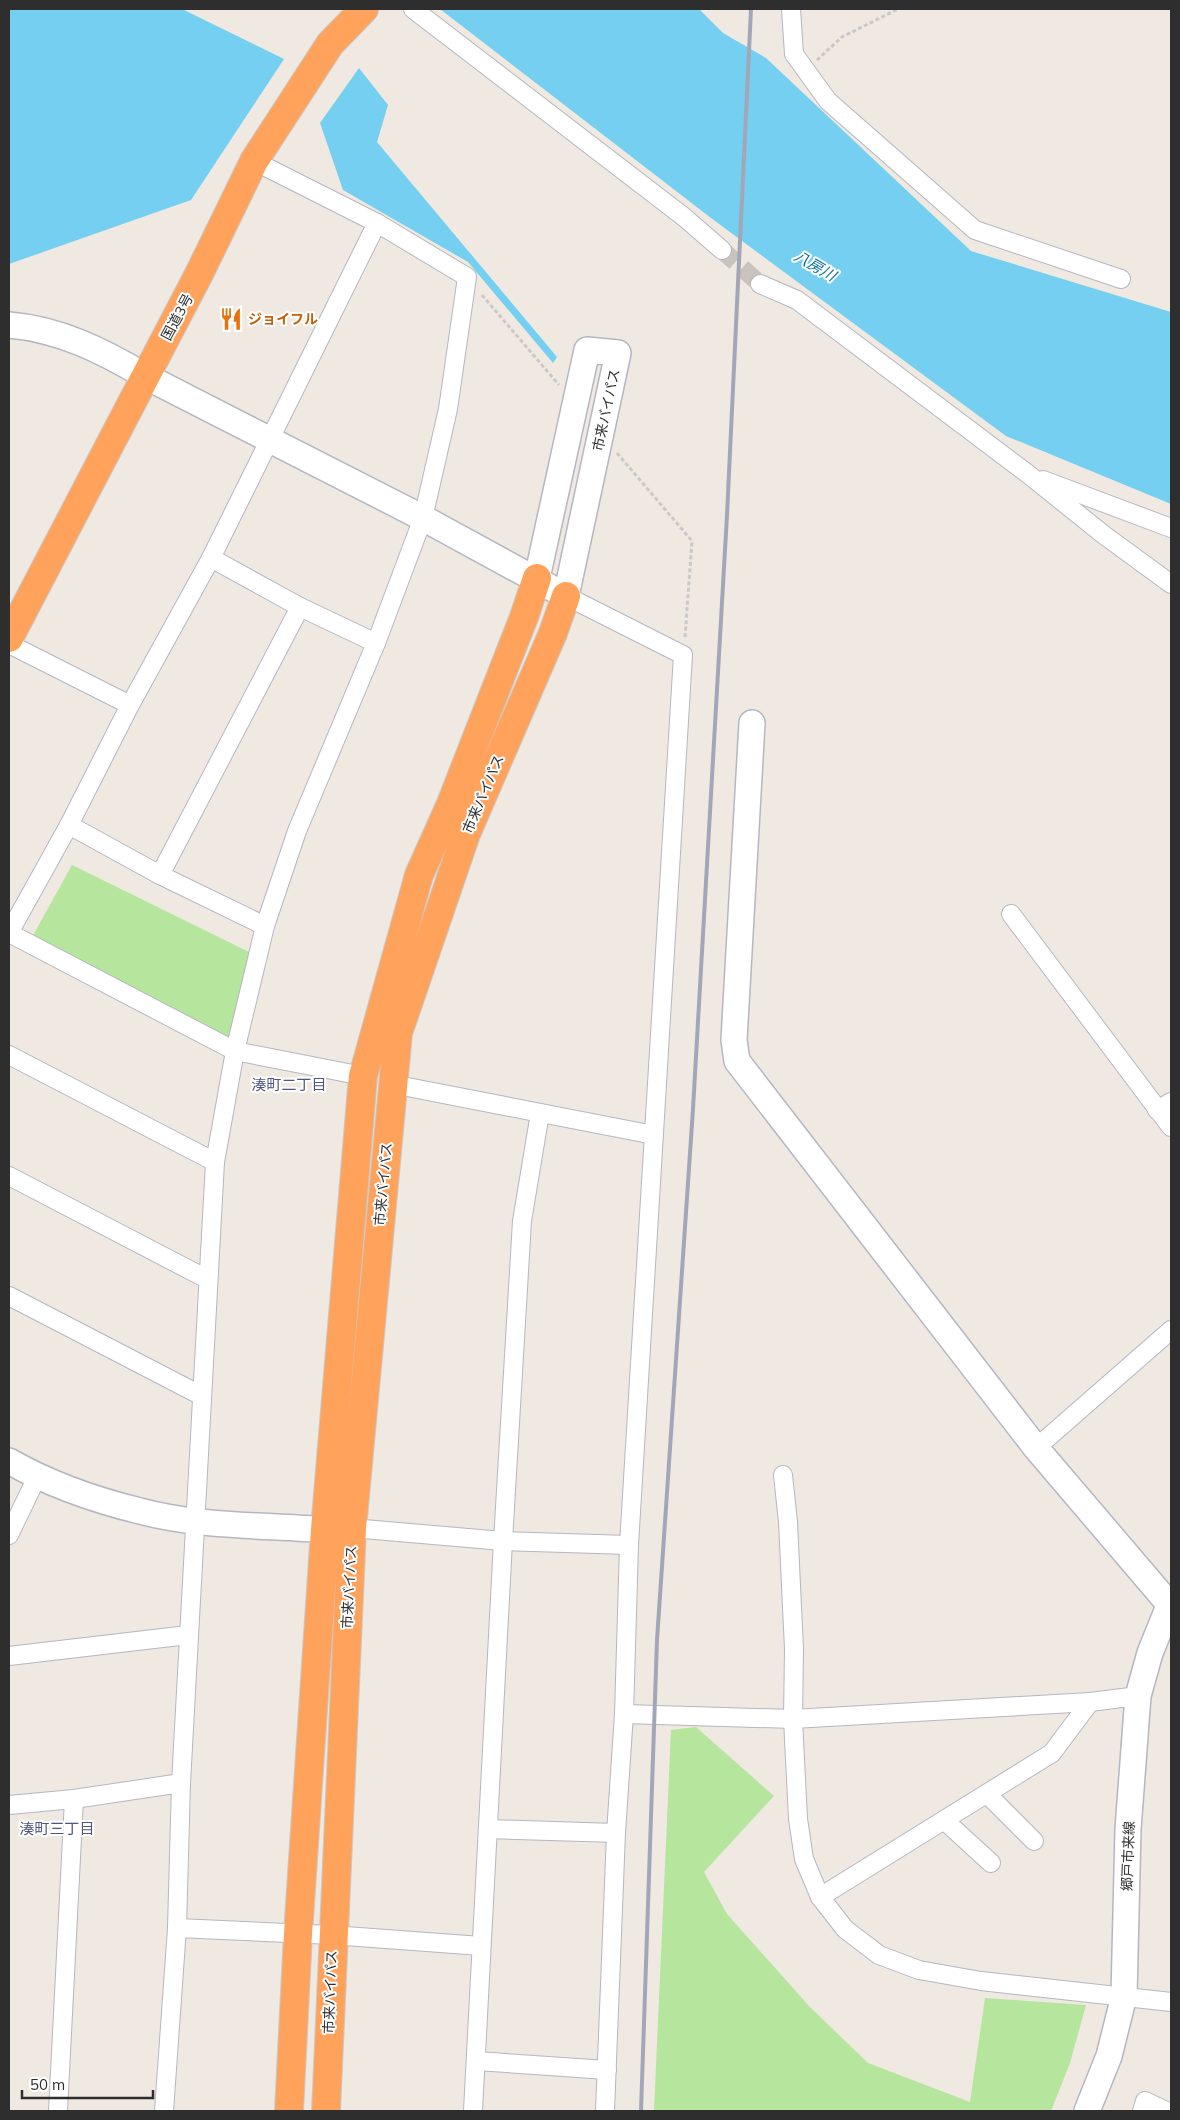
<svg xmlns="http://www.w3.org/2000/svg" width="1180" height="2120" viewBox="0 0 1180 2120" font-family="Mulish,'Noto Sans JP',sans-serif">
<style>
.green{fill:#b6e59e}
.water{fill:#75cff0}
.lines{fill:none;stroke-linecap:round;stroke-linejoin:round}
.street-tunnel{stroke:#c8c4bd;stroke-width:18;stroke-dasharray:18 9;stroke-linecap:butt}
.street-casing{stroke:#b4b7c1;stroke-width:20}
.secondary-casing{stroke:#b4b7c1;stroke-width:28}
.highway-casing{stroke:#c9c9c9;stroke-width:30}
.path{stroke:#c9c9c9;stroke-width:3;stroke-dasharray:4 2.5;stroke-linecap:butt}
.street{stroke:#fff;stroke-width:18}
.secondary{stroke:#fff;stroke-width:25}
.highway{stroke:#ffa35c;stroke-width:28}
.rail{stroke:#a3a6b8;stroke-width:4}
.labels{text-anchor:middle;stroke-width:4;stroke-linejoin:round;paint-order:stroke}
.street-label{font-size:14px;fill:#2e2e2e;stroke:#fff}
.food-label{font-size:14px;font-weight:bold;fill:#c56008;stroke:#fff;text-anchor:start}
.water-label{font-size:15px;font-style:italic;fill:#0d6fa3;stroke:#fff}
.neighbourhood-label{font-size:15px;fill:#4d5680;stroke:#fff}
</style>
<rect width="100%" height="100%" fill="#efe9e1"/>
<g class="green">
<polygon points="72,865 249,952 232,1044 31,939"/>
<polygon points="696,1727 774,1796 704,1872 727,1914 809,2006 868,2063 970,2102 985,1998 1086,2005 1070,2063 1051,2111 654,2111 671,1730"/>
</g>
<g class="water">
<polygon points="9,9 182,9 284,59 191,200 9,264"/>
<polygon points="440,9 699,9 723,33 766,58 971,251 1171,312 1171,504 1006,436 711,218"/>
<polygon points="359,68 388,105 377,142 557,357 553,363 468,262 343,190 320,123"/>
</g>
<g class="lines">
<polyline class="street-tunnel" points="722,250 760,284"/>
<defs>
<g id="street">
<polyline points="413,9 684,217 722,250"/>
<polyline points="791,9 794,54 828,101 975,230 1121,279"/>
<polyline points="760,284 797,300 1028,474 1104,535 1171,584"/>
<polyline points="1043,480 1171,528"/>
<polyline points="211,558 300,607 376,643"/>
<polyline points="566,596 683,655 629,1545 624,1714 616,1833 605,2111"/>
<polyline points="9,644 130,705"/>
<polyline points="69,825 160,875 265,926"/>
<polyline points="160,875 300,607"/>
<polyline points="1011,914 1171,1127"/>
<polyline points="9,933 69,825 130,705 211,558 377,223"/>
<polyline points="9,933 235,1051 363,1076"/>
<polyline points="9,1055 215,1162"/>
<polyline points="392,1084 654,1135"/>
<polyline points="1157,1110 1171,1102"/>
<polyline points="9,1176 207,1279"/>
<polyline points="9,1296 202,1396"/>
<polyline points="1036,1448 1171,1330"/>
<polyline points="783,1475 788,1522 794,1649 793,1719 798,1819 804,1859 820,1897 845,1929 879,1955 919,1970 981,1981 1171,2002"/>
<polyline points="352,1528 503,1541 629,1545"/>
<polyline points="9,1535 37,1477"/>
<polyline points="9,1656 188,1635"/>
<polyline points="624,1714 793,1719 1090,1702 1138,1696"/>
<polyline points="987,1794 1034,1841"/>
<polyline points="9,1805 74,1799 181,1783"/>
<polyline points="944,1820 991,1863"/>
<polyline points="488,1829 616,1833"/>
<polyline points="820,1897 1052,1753 1090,1702"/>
<polyline points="177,1928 332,1935 481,1946"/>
<polyline points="476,2061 607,2070"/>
<polyline points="58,2111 74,1799"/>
<polyline points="164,2111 177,1928 181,1783 215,1162 235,1051 265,926 297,831 376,643 423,518 448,409 467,277 377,223 254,161"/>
<polyline points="473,2111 503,1541 522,1221 540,1113"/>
<polyline points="1142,2111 1145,2101 1166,2111"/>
</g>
<g id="secondary">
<path d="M 9,325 C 59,329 103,351 145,376 L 423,518 L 566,596 L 618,353 L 587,350 L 537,578"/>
<polyline points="752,723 734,1040 737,1061 1036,1448 1169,1604"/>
<path d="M 9,1461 C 49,1484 95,1500 140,1511 C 199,1527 265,1525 325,1530 L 346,1529"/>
<polyline points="1087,2111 1109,2056 1124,1996 1128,1829 1138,1696 1150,1653 1171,1601"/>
</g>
<g id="highway">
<polyline points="9,638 200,272 254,161 330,44 364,9"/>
<polyline points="289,2111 298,1934 325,1530 363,1076 419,875 450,806 524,617 537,578"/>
<polyline points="326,2111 352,1528 398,1033 466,834 553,633 566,596"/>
</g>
</defs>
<use href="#street" class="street-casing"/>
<use href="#secondary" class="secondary-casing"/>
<use href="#highway" class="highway-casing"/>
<g class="path">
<polyline points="817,60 842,37 898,9"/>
<polyline points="482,295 559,385"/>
<polyline points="617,453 692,541 685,637"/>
</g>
<use href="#street" class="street"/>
<use href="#secondary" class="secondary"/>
<use href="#highway" class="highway"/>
<polyline class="rail" points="641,2111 657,1640 693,1109 727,515 751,9"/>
</g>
<defs>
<symbol id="restaurant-bare" viewBox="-9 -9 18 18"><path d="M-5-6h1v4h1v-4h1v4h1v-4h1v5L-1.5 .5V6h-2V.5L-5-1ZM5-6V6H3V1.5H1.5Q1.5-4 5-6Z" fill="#e8710a" stroke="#fff" stroke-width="2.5" paint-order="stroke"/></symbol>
</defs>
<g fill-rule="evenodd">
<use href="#restaurant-bare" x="215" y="303" width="32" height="32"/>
</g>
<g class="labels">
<g class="street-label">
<text transform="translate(177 317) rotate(-62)" y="5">国道3号</text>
<text transform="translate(606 410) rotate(-78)" y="5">市来バイパス</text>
<text transform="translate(483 794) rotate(-67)" y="5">市来バイパス</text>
<text transform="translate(383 1184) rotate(-85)" y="5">市来バイパス</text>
<text transform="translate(349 1587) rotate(-87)" y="5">市来バイパス</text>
<text transform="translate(1128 1856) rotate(-88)" y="5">郷戸市来線</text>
<text transform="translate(330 1992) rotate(-88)" y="5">市来バイパス</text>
</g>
<g class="food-label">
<text x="248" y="324">ジョイフル</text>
</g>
<g class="water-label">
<text transform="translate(815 266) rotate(30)" y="5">八房川</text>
</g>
<g class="neighbourhood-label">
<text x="289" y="1090">湊町二丁目</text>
<text x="57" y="1834">湊町三丁目</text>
</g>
</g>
<rect width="1180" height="2120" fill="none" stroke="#2e2e2e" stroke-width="20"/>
<path d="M22 2090v8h131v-8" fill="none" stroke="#2e2e2e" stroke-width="2.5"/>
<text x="30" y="2090" font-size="15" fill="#2e2e2e" stroke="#ffffff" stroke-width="4" paint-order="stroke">50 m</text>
</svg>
